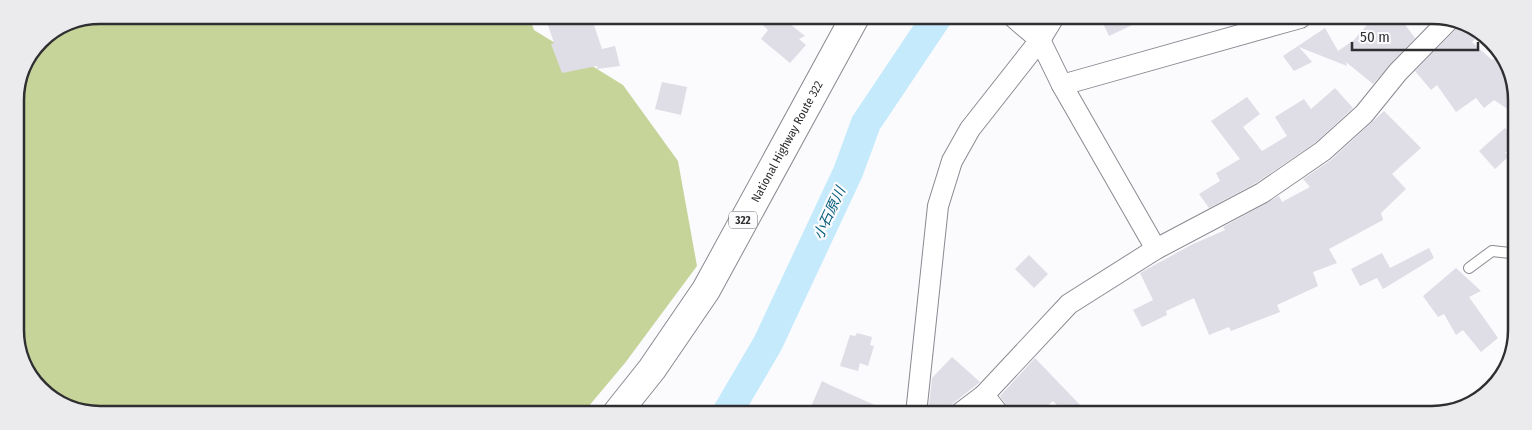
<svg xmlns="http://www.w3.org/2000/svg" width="1532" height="430" viewBox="0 0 1532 430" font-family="'Fira Sans Condensed','Noto Sans JP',sans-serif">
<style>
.forest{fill:#c6d49a}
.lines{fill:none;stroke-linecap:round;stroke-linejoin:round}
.river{stroke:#c4eafc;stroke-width:30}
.building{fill:#dfdde6}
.service-casing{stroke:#8b8991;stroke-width:12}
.minor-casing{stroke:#8b8991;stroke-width:22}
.trunk-casing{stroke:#8b8991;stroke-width:30}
.service{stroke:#fff;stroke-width:10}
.minor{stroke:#fff;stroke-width:20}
.trunk{stroke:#fff;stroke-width:28}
.labels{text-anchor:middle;stroke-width:4.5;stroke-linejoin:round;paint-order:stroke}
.shield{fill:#fbfbfe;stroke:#6c6c6e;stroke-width:1}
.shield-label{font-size:11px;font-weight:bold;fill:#2f2e31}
.street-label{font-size:12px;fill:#2f2e31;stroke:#fbfbfe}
.water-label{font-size:14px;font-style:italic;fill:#015b79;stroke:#fbfbfe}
.rim{fill:none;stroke:#2f2e31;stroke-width:2.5}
</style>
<rect width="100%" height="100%" fill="#fbfbfe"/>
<polygon class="forest" points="100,15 529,16 534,30 623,85 678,161 697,266 625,363 583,413 78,412 40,390 17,347 15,95 40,40 68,21"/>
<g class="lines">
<polyline class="river" points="727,413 768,343 848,172 866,123 937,17"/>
</g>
<g class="building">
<polygon points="545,16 591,16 602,49 615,46 620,66 597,69 597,66 562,73 551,44 554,43"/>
<polygon points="768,16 780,16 805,36 799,39 806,45 790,63 761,39 768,30 762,24"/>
<polygon points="1100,17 1149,17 1109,36"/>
<polygon points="1373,18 1400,18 1415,38 1373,84 1346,62 1347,66 1299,47 1312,62 1294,71 1283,56 1325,28 1338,51 1354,40"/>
<polygon points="1462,23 1478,36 1472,42 1492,60 1496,57 1504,67 1506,65 1515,84 1515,114 1494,100 1484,108 1476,98 1456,112 1437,85 1431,90 1415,71"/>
<polygon points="662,82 687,87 681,115 655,109"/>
<polygon points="1335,88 1353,108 1316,142 1256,183 1209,208 1199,194 1220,181 1216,173 1240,159 1211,121 1247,97 1260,114 1243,127 1262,151 1287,136 1275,117 1304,99 1311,109"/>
<polygon points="1384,111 1421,148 1392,174 1406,189 1381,213 1383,220 1329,249 1337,263 1313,272 1318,286 1277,305 1280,312 1231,331 1229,327 1209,335 1194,298 1166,311 1167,315 1142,327 1133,310 1153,300 1140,273 1191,245 1225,230 1223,227 1279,196 1282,202 1310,187 1303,179 1331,160"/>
<polygon points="1505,128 1515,138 1515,143 1505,153 1509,156 1495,169 1479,151"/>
<polygon points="1429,248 1434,258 1383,289 1377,278 1360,286 1351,269 1382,253 1390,268"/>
<polygon points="1029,255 1048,274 1034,288 1015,269"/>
<polygon points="1456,268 1481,291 1469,297 1498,338 1481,352 1463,330 1456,335 1444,314 1438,317 1423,296"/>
<polygon points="857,333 872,337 870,345 874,346 868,366 860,363 858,371 840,366 850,335 855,336"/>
<polygon points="952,357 980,382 951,405 947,414 928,414 932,378"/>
<polygon points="1035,358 1082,407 1075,414 1066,414 1053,401 1038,414 1031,414 1026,408 1019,414 1011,414 1008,407 1000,396"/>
<polygon points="822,381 832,386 895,414 808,414"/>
</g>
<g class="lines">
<defs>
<polyline id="service" points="1469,268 1492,251 1510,253 1515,256"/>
<g id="minor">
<polyline points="1013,17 1040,40 1062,85 1156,249"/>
<polyline points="1062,85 1300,18"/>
<polyline points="984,395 999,414"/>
<polyline points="916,414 938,206 952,161 970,129 1040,40 1054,17"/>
<polyline points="959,414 984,395 1069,304 1156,249 1262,193 1323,151 1364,114 1398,72 1451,18"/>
</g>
<g id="trunk">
<path id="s1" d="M 617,413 L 652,369 L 706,290 L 855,17"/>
</g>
</defs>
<use href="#service" class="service-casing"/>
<use href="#minor" class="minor-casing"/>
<use href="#trunk" class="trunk-casing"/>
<use href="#service" class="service"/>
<use href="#minor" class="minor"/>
<use href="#trunk" class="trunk"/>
</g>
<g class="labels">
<rect class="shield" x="729" y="211.5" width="28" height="17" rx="4"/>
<g class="shield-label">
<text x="743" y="224">322</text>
</g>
<g class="street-label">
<text dy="4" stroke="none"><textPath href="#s1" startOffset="321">National Highway Route 322</textPath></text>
</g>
<g class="water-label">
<text transform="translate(829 213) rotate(-65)" y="5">小石原川</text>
</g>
</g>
<path d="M0 0H1532V430H0ZM100 24H1432A76 76 0 0 1 1508 100V330A76 76 0 0 1 1432 406H100A76 76 0 0 1 24 330V100A76 76 0 0 1 100 24Z" fill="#ebebee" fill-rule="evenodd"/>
<path class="rim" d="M100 24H1432A76 76 0 0 1 1508 100V330A76 76 0 0 1 1432 406H100A76 76 0 0 1 24 330V100A76 76 0 0 1 100 24Z"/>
<path d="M1352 42v8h126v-8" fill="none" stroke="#2f2e31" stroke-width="2.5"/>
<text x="1360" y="42" font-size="15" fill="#2f2e31" stroke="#fbfbfe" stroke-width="4" paint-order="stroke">50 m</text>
</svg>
